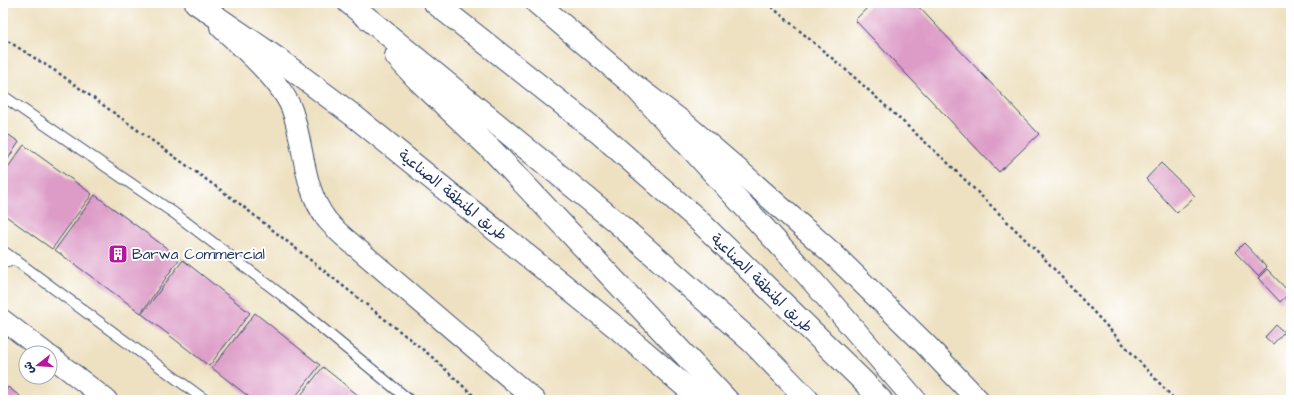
<svg xmlns="http://www.w3.org/2000/svg" width="1294" height="403" viewBox="0 0 1294 403" font-family="'Architects Daughter','Playpen Sans Arabic',sans-serif">
<style>
.building{fill:#dd9cc7}
.lines{fill:none;stroke-linecap:round;stroke-linejoin:round}
.service-casing{stroke:#3b4a6d;stroke-width:12}
.minor-casing{stroke:#3b4a6d;stroke-width:22}
.tertiary-casing{stroke:#3b4a6d;stroke-width:24}
.trunk-casing{stroke:#3b4a6d;stroke-width:24}
.path{stroke:#3b4a6d;stroke-width:2.5;stroke-dasharray:3 3;stroke-linecap:butt}
.service{stroke:#fff;stroke-width:10}
.minor{stroke:#fff;stroke-width:20}
.tertiary{stroke:#fff;stroke-width:22}
.trunk{stroke:#fff;stroke-width:22}
.labels{text-anchor:middle;stroke-width:4;stroke-linejoin:round;paint-order:stroke}
.street-label{font-size:15px;fill:#1b2f5e;stroke:#fff}
.poi-label{font-size:15px;fill:#1b2f5e;stroke:#fff;text-anchor:start}
</style>
<rect width="100%" height="100%" fill="#fff"/>
<filter id="ink" filterUnits="userSpaceOnUse"><feTurbulence type="fractalNoise" baseFrequency=".025" numOctaves="2"/><feDisplacementMap in="SourceGraphic" scale="8" xChannelSelector="R" yChannelSelector="G"/><feConvolveMatrix kernelMatrix="1 2 1 2 8 2 1 2 1" color-interpolation-filters="sRGB"/></filter>
<filter id="wash" filterUnits="userSpaceOnUse"><feTurbulence type="fractalNoise" baseFrequency=".012" numOctaves="4" result="noise"/><feDisplacementMap in="SourceGraphic" scale="16" xChannelSelector="R" yChannelSelector="G"/><feGaussianBlur stdDeviation="0.9" result="paint"/><feColorMatrix in="noise" values="0 0 0 0 0 0 0 0 0 0 0 0 0 0 0 0 0 1.4 0 .05"/><feComposite in="paint" operator="in"/></filter>
<g filter="url(#wash)">
<rect width="100%" height="100%" fill="#eee1c1"/>
<g id="blocks">
<g class="building">
<polygon points="872,3 915,3 1039,134 999,172 855,20"/>
<polygon points="3,131 19,142 3,167"/>
<polygon points="24,145 92,194 52,249 3,214 3,174"/>
<polygon points="1161,163 1195,196 1177,213 1146,179"/>
<polygon points="95,195 180,258 141,313 55,250"/>
<polygon points="1244,243 1267,267 1258,276 1235,252"/>
<polygon points="183,260 250,313 209,366 142,314"/>
<polygon points="1267,269 1290,293 1280,302 1258,278"/>
<polygon points="255,313 320,365 293,400 253,400 212,368"/>
<polygon points="1276,325 1284,332 1273,344 1265,337"/>
<polygon points="323,367 364,400 297,400"/>
<polygon points="8,387 25,400 3,400 3,394"/>
</g>
</g>
</g>
<g filter="url(#ink)">
<use href="#blocks" fill-opacity="0" stroke="#3b4a6d" stroke-width="1"/>
<g class="lines">
<defs>
<g id="service">
<polyline points="3,96 174,213 283,296 409,400"/>
<polyline points="3,251 205,400"/>
<polyline points="3,263 16,260"/>
</g>
<g id="minor">
<path d="M 220,27 C 242,48 282,82 292,110 C 305,147 302,187 327,220 C 332,226 338,232 344,237 L 535,400"/>
<polyline points="3,320 46,353"/>
<polyline points="50,356 107,400"/>
</g>
<g id="tertiary">
<polyline points="196,3 278,59 354,116 617,328 701,400"/>
<polyline points="537,3 631,83 685,124 736,168 833,254 924,343 978,400"/>
</g>
<g id="trunk">
<polyline points="349,3 615,221 752,342 808,400"/>
<polyline points="435,3 598,132 696,218 862,380 881,400"/>
<polyline points="396,56 418,80 494,152 727,400"/>
<polyline points="631,83 809,277 915,400"/>
</g>
</defs>
<use href="#service" class="service-casing"/>
<use href="#minor" class="minor-casing"/>
<use href="#tertiary" class="tertiary-casing"/>
<use href="#trunk" class="trunk-casing"/>
<g class="path">
<polyline points="767,3 853,76 949,164 1042,256 1175,400"/>
<polyline points="3,38 60,74 240,204 431,356 478,400"/>
</g>
<use href="#service" class="service"/>
<use href="#minor" class="minor"/>
<use href="#tertiary" class="tertiary"/>
<use href="#trunk" class="trunk"/>
</g>
</g>
<defs>
<symbol id="building-square" viewBox="-11 -11 22 22"><rect x="-9" y="-9" width="18" height="18" rx="4" fill="#b5179e" stroke="#fff"/><path d="M-4-6H4V6H1V3H-1V6H-4ZM-2.5-4.3h1.7v1.8h-1.7ZM.8-4.3h1.7v1.8H.8ZM-2.5-1h1.7V.8h-1.7ZM.8-1h1.7V.8H.8Z" fill="#fff"/></symbol>
</defs>
<g fill-rule="evenodd">
<use href="#building-square" x="107" y="243" width="22" height="22"/>
</g>
<g class="labels">
<g class="street-label">
<text transform="translate(453 195) rotate(39)" y="5">طريق المنطقة الصناعية</text>
<text transform="translate(762 283) rotate(44)" y="5">طريق المنطقة الصناعية</text>
</g>
<g class="poi-label">
<text x="132" y="259">Barwa Commercial</text>
</g>
</g>
<rect width="1294" height="403" fill="none" stroke="#fff" stroke-width="16"/>
<g transform="translate(38 365) rotate(253)"><circle r="19" fill="#ffffff" stroke="#a4acbf"/>
<path d="M0-3L7 15L0 10L-7 15Z" fill="#b5179e"/>
<text y="-6" font-size="11" font-weight="bold" text-anchor="middle" fill="#1b2f5e">ش</text>
</g>
</svg>
